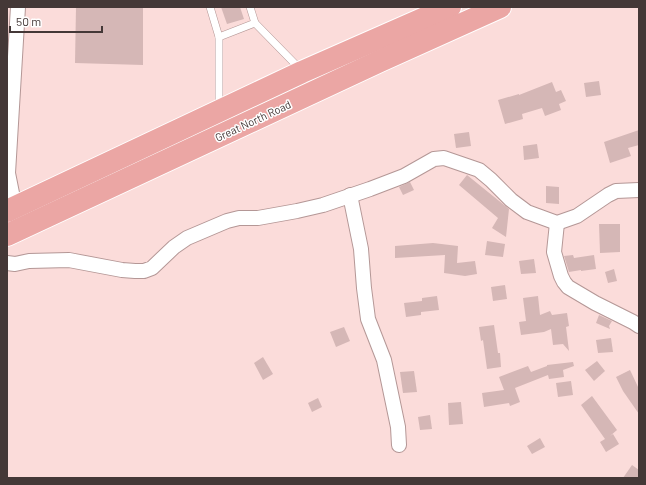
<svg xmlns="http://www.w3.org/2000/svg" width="646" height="485" viewBox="0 0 646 485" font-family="Barlow,sans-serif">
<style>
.building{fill:#d5b7b6}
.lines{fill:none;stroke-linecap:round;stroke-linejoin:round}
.service-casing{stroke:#b49796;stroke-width:8}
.minor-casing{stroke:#b49796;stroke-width:16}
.trunk-casing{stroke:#fff;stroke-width:24}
.service{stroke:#fff;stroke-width:7}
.minor{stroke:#fff;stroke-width:14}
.trunk{stroke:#eba6a4;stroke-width:22}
.labels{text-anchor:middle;stroke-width:3;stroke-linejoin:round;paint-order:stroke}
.street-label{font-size:11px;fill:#443837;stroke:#fff}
</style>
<rect width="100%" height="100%" fill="#fbdcda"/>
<g class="building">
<polygon points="76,7 143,7 143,65 75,63"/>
<polygon points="221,7 240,7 244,19 227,24"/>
<polygon points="599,81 601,95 586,97 584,83"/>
<polygon points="552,82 556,92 561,90 566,101 559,104 561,110 545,116 542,108 522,114 523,119 505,124 498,100 519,94 519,95"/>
<polygon points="639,130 639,145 628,148 631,156 610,163 604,142"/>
<polygon points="469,132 471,146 456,148 454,134"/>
<polygon points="537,144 539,158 524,160 523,146"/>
<polygon points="467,175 509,209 506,237 492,228 498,218 459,185"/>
<polygon points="410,182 414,190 403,195 399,187"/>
<polygon points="546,186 559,187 559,204 546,203"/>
<polygon points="599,224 620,224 620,252 600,253"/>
<polygon points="487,241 505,244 503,257 485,255"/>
<polygon points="433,243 458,246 457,263 475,261 477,274 465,276 444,273 445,255 395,258 395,246"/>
<polygon points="573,255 574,258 594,255 596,269 581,271 581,270 569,272 564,256"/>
<polygon points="534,259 536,273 521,274 519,261"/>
<polygon points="614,269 617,281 608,283 605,272"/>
<polygon points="505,285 507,299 493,301 491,287"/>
<polygon points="437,296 439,310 421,312 421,315 406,317 404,303 422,301 422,298"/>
<polygon points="538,296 540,315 550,311 552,315 567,313 569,326 566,327 569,351 563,344 553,345 551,329 544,332 521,335 519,322 526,321 523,298"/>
<polygon points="599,315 612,321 609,326 610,329 596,323"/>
<polygon points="494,325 498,353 500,353 501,367 487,369 483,340 481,341 479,327"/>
<polygon points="344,327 350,341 336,347 330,332"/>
<polygon points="611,338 613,352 598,353 596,340"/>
<polygon points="263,357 273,374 263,380 254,363"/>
<polygon points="597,361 605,371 594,381 585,370"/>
<polygon points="573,362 574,366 563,370 564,377 549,379 548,375 515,388 520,402 510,406 509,403 484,407 482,393 504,390 499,377 528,366 531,372 547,366 547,365"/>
<polygon points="630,370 639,389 639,414 623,391 616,377"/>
<polygon points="414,371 417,392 403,393 400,372"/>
<polygon points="571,381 573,395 558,397 556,383"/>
<polygon points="592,396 617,430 610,436 613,434 619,444 606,452 600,442 605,439 581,405"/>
<polygon points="318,398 322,407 312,412 308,403"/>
<polygon points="461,402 463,424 449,425 448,403"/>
<polygon points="430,415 432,429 420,430 418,417"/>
<polygon points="540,438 545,447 532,454 527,446"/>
<polygon points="632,465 639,470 639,478 623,478"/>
</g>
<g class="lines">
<defs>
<g id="service">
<polyline points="210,7 219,37"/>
<polyline points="250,7 255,23"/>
<polyline points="219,108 219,37 255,23 301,70"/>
</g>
<g id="minor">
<polyline points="350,195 361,249 364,288 368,319 384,360 398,427 399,445"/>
<polyline points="17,215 15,208 8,173 18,7"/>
<polyline points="557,223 554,252 561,276 564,282 568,287 595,303 633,322 639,326"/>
<polyline points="7,263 15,264 29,261 69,260 122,270 135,271 144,271 152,268 174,247 187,238 227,221 239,218 258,218 297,211 323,205 370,189 404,176 434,159 444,158 479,170 491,180 511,200 527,212 557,223 577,216 608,195 616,191 639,190"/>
</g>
<g id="trunk">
<polyline points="7,211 302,72 450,7"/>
<polyline points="7,235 380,61 500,7"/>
</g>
</defs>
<use href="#service" class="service-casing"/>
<use href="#minor" class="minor-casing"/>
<use href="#trunk" class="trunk-casing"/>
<use href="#service" class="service"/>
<use href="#minor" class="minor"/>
<use href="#trunk" class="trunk"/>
</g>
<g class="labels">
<g class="street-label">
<text transform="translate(253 121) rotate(-25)" y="4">Great North Road</text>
</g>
</g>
<rect width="646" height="485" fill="none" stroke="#443837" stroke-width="16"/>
<path d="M10 26v6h92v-6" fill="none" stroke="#443837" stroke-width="2"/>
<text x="16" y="26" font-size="12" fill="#443837" stroke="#ffffff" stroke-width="3" paint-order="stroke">50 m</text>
</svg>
